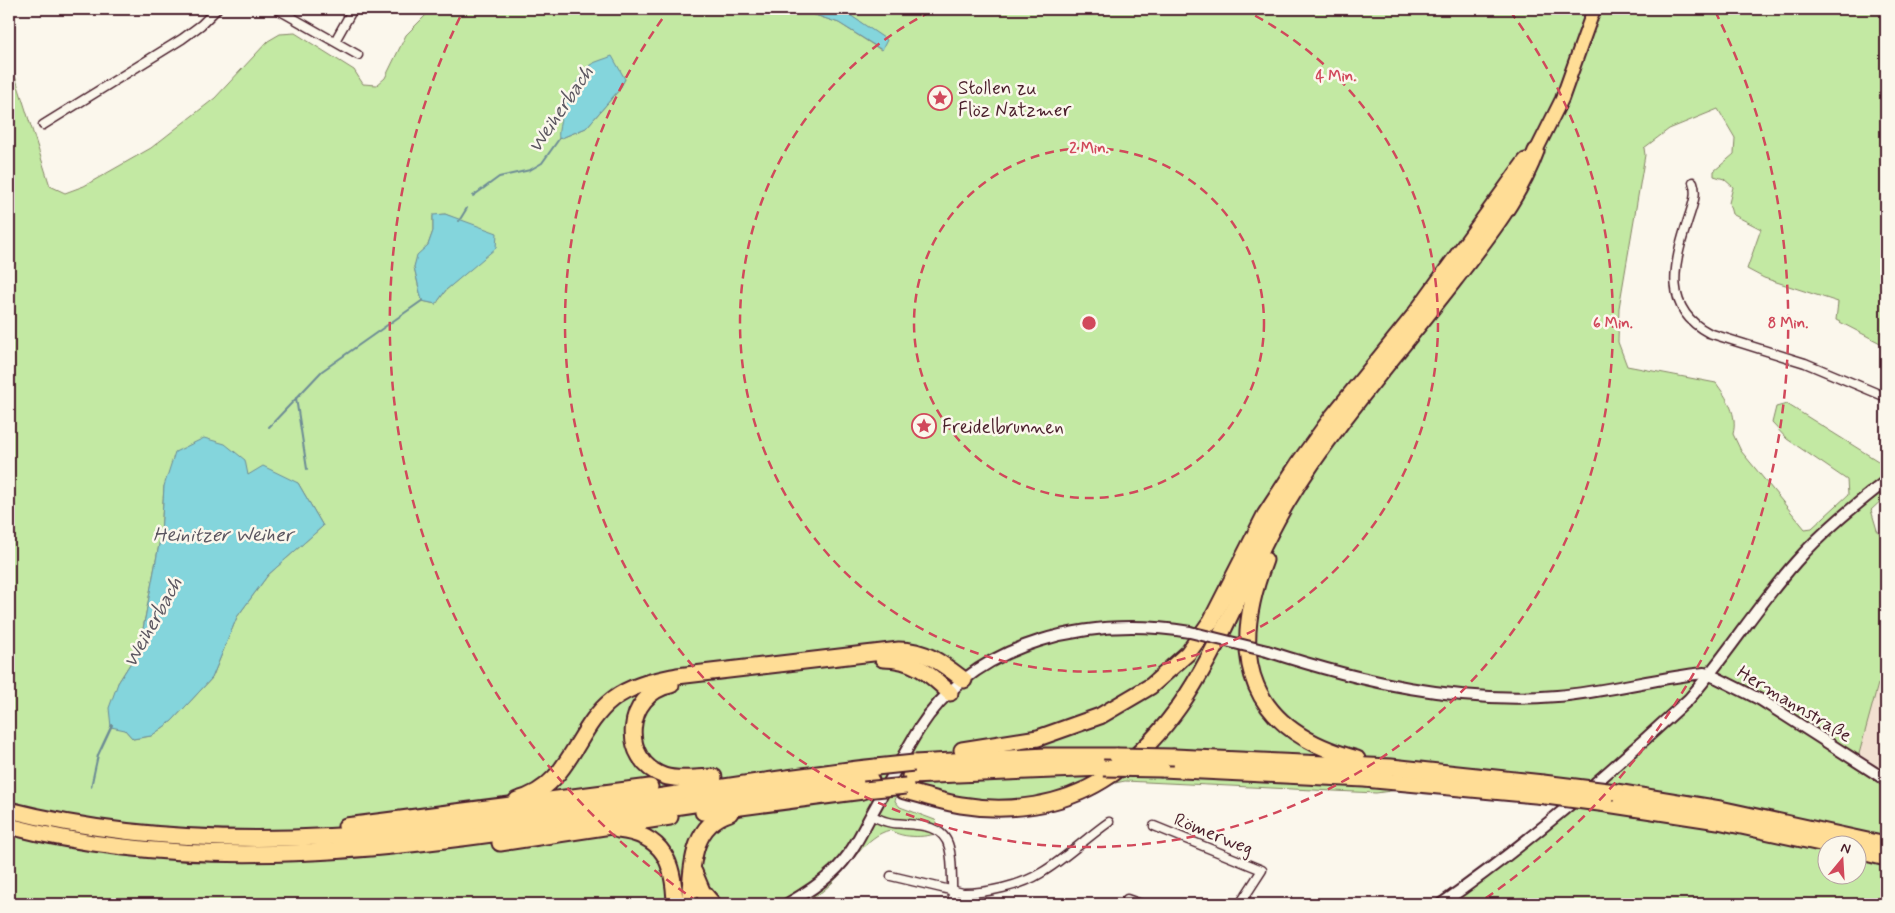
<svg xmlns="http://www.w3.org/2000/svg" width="1895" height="913" viewBox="0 0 1895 913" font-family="Mynerve,sans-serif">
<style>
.built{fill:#f2e0d1}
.green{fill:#c3e9a3;stroke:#868467;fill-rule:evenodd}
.water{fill:#84d5dc;stroke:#6d8c95}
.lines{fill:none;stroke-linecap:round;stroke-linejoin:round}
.stream{stroke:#6d8c95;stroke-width:2}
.minor-casing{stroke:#4a1f2b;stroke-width:11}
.tertiary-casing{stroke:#4a1f2b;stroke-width:14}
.primary-casing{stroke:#4a1f2b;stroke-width:16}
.motorway-casing{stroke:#4a1f2b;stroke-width:19}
.minor{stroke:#fbf7ec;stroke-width:8}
.tertiary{stroke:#fbf7ec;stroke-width:10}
.primary{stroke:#ffdd96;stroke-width:12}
.motorway{stroke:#ffdd96;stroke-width:15}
.tertiary-bridge-casing{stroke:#4a1f2b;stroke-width:14;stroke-linecap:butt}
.motorway-bridge-casing{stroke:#4a1f2b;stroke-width:19;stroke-linecap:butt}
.tertiary-bridge{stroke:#fbf7ec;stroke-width:10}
.motorway-bridge{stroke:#ffdd96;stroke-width:15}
.ring{fill:none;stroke:#d1495b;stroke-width:2.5;stroke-dasharray:9 6}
.labels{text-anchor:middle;stroke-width:5;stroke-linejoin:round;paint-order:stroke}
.poi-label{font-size:19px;fill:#4a1f2b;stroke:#fbf7ec;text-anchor:start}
.street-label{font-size:19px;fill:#4a1f2b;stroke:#fbf7ec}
.water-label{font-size:20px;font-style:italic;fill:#5b5660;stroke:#fbf7ec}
.centre{fill:#d1495b;stroke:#fbf7ec;stroke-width:2.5}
.ring-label{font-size:15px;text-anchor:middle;font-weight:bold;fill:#d1495b;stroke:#fbf7ec;stroke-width:5;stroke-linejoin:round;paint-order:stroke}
</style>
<rect width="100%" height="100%" fill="#fbf7ec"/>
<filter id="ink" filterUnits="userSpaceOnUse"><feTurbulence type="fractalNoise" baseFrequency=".02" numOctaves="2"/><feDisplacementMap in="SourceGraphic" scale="10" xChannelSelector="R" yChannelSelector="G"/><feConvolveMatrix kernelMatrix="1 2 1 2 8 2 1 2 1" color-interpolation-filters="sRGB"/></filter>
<g filter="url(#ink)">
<polygon class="built" points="1878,683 1886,685 1886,784 1856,765"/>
<path class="green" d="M 432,9 L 797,9 L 839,23 L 881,50 L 886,40 L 841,9 L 1886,9 L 1886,346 L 1836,320 L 1838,302 L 1764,278 L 1747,269 L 1761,229 L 1732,214 L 1729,203 L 1733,187 L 1724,179 L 1714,176 L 1714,171 L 1734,154 L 1735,138 L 1718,109 L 1669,129 L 1644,148 L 1645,155 L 1619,308 L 1618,342 L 1627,366 L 1716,383 C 1727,398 1738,415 1733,434 L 1741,451 L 1805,529 L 1812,528 L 1848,495 L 1847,480 L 1787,439 L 1772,423 L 1776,407 L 1787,404 L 1886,466 L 1886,496 L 1871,510 L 1877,530 L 1886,542 L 1886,685 L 1878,684 L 1856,765 L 1886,784 L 1886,904 L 1446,904 L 1572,805 L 1398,790 L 1376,793 L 1125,781 L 1115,783 L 1096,794 L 1056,807 L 896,797 L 895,801 L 900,807 L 935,820 L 943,831 C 929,838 903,839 890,830 C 865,836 851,865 833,882 C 825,890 815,897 806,904 L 9,904 L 9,71 L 15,76 L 50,186 L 65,193 L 84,186 L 151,148 L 215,98 L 268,41 L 280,34 L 295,33 L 354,70 L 363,84 L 377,85 L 385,78 L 406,35 ZM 625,79 L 619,90 L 586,128 L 559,139 ZM 445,214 L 459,220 L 470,269 L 446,290 L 436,304 L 422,301 L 414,267 L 418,255 L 428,245 L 433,231 L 433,216 ZM 248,475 L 298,483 L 323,526 L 268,575 L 237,617 L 212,678 L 172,721 L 151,736 L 133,739 L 125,730 L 118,683 L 135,656 L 143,629 L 161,534 L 164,486 ZM 1828,846 L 1858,846 L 1858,876 L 1828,876 Z"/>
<g class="water">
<polygon points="797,9 841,9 887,40 882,50 839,23"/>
<path d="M 612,56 L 625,79 L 619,90 L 586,128 L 559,139 C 556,121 576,76 590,65 C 596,61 606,59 612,56 Z"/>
<polygon points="445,214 497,233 496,248 446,290 436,304 422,301 414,267 417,255 428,245 433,231 433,215"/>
<polygon points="204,438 225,444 245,460 248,475 263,466 298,483 323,526 268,575 237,617 212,678 172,721 151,736 133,739 125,730 111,727 109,708 118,683 135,656 143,629 161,534 164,486 175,452"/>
</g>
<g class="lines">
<g class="stream">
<polyline points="473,196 499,177 530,170 542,163 559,139"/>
<polyline points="459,221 467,208"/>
<polyline points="296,398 307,469"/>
<polyline points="269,427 322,371 423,300"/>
<polyline points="91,787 98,755 112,725"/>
</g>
<defs>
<g id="minor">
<polyline points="277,9 358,55"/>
<polyline points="335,41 353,9"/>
<polyline points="43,125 182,39 201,25 217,9"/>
<path d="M 1693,182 C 1698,196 1691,209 1687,223 C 1673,265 1663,309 1709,333 L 1805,363 L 1886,397"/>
<path d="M 871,815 C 878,819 885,822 893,823 C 912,825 943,822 949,847 C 954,865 950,886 954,904"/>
<polyline points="1154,826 1262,870 1240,904"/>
<path d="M 891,876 L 963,893 C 987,893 1020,886 1041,873 C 1065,859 1086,838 1109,822"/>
<polyline points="1127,899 1141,904"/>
</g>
<g id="tertiary">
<path d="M 1267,651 C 1362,682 1457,704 1557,696 C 1607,692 1655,678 1704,673 L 1717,678 L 1761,700 L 1886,780"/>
<path d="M 787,904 C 803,895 819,885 833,872 C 850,857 861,834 871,815 C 887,787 902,756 919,729 C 977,639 1092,616 1190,632"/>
<path d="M 1441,904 C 1529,843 1610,772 1689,699 C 1727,655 1757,606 1795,563 C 1822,532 1854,506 1886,481"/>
</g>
<polyline id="primary" points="1536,151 1562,99 1594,9"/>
<g id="motorway">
<path d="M 1265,560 C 1227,659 1249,730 1357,759"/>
<path d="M 883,659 C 913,659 929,673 950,693"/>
<path d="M 671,685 C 625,694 619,760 664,776 C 679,781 698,777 714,777"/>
<polyline points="962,750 1038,738 1100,716 1151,686 1188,653 1211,621 1265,515 1299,463 1333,416 1413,317 1526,161"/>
<polyline points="1174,757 1391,767 1543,783"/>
<polyline points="914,763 1046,756 1117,756"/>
<polyline points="1162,769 1364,779 1546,796"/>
<polyline points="910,776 1103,768"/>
<path d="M 904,791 C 923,795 942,802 961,805 C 1009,813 1061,806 1103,780 C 1202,720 1231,596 1287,502 C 1335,422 1399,352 1455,279 C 1486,239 1519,198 1536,151"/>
<polyline points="1616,792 1720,809 1886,845"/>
<path d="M 517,800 C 570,787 575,729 612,700 C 631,685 654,681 677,676 L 899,650 C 926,650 943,664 964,680"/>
<polyline points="1607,804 1718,821 1834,846"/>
<path d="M 9,810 C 295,883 589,797 876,767"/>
<polyline points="703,812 863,791"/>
<path d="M 9,826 C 201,876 400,849 593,819 C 665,808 737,797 809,787 L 871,780"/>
<polyline points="346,826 650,787"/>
<path d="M 618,830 C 664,835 674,863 675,904"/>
<polyline points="500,843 670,817"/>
<polyline points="1858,851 1886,858"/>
<polyline points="694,872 702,891 713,904"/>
<path d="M 689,904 C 692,870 690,825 730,813"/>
</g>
</defs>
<use href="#minor" class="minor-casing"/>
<use href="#tertiary" class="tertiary-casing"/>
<use href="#primary" class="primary-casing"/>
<use href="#motorway" class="motorway-casing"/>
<use href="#minor" class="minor"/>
<use href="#tertiary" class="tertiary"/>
<use href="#primary" class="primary"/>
<use href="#motorway" class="motorway"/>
<defs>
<polyline id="tertiary-bridge" points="1190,632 1267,651"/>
<g id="motorway-bridge">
<polyline points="1117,756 1174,757"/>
<polyline points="876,767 914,763"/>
<polyline points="1103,768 1162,769"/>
<polyline points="1543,783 1616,792"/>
<polyline points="864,790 906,786"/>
<polyline points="1546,796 1607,804"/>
</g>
</defs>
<use href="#tertiary-bridge" class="tertiary-bridge-casing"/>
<use href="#motorway-bridge" class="motorway-bridge-casing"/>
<use href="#tertiary-bridge" class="tertiary-bridge"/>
<use href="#motorway-bridge" class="motorway-bridge"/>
</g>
</g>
<g class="ring">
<circle cx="1089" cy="323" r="175"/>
<path d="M1242 9A349 349 0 1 1 936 9"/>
<path d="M1510 11A524 524 0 1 1 668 11"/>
<path d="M698 902A699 699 0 0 1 463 11M1715 11A699 699 0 0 1 1480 902"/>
</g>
<defs>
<symbol id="sight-ring" viewBox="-11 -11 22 22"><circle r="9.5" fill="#fbf7ec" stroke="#d1495b" stroke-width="1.5"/><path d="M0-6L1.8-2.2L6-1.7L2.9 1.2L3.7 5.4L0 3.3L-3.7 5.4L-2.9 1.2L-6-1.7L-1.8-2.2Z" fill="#d1495b"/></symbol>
</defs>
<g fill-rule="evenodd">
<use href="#sight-ring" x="926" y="84" width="28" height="28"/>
<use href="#sight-ring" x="910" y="412" width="28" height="28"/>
</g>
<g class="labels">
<g class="poi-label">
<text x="958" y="94">Stollen zu<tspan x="958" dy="22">Flöz Natzmer</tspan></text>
<text x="942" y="433">Freidelbrunnen</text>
</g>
<g class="street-label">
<text transform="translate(1795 703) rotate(31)" y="7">Hermannstraße</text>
<text transform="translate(1214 833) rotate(22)" y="7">Römerweg</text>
</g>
<g class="water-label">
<text transform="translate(560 109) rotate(-56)" y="7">Weiherbach</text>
<text x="223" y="541">Heinitzer Weiher</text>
<text transform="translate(152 622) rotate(-61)" y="7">Weiherbach</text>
</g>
</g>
<circle cx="1089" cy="323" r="8" class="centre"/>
<g class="ring-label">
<text x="1336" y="81">4 Min.</text>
<text x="1089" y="153">2 Min.</text>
<text x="1613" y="328">6 Min.</text>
<text x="1788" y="328">8 Min.</text>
</g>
<rect width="1895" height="913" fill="none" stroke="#fbf7ec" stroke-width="30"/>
<rect x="15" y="15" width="1865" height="883" fill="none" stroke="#4a1f2b" stroke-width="2" filter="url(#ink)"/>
<g transform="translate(1842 860) rotate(18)"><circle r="24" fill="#fbf7ec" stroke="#b4a19f"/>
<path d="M0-4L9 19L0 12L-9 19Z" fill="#d1495b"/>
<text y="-8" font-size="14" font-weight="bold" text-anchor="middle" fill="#4a1f2b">N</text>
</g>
</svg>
